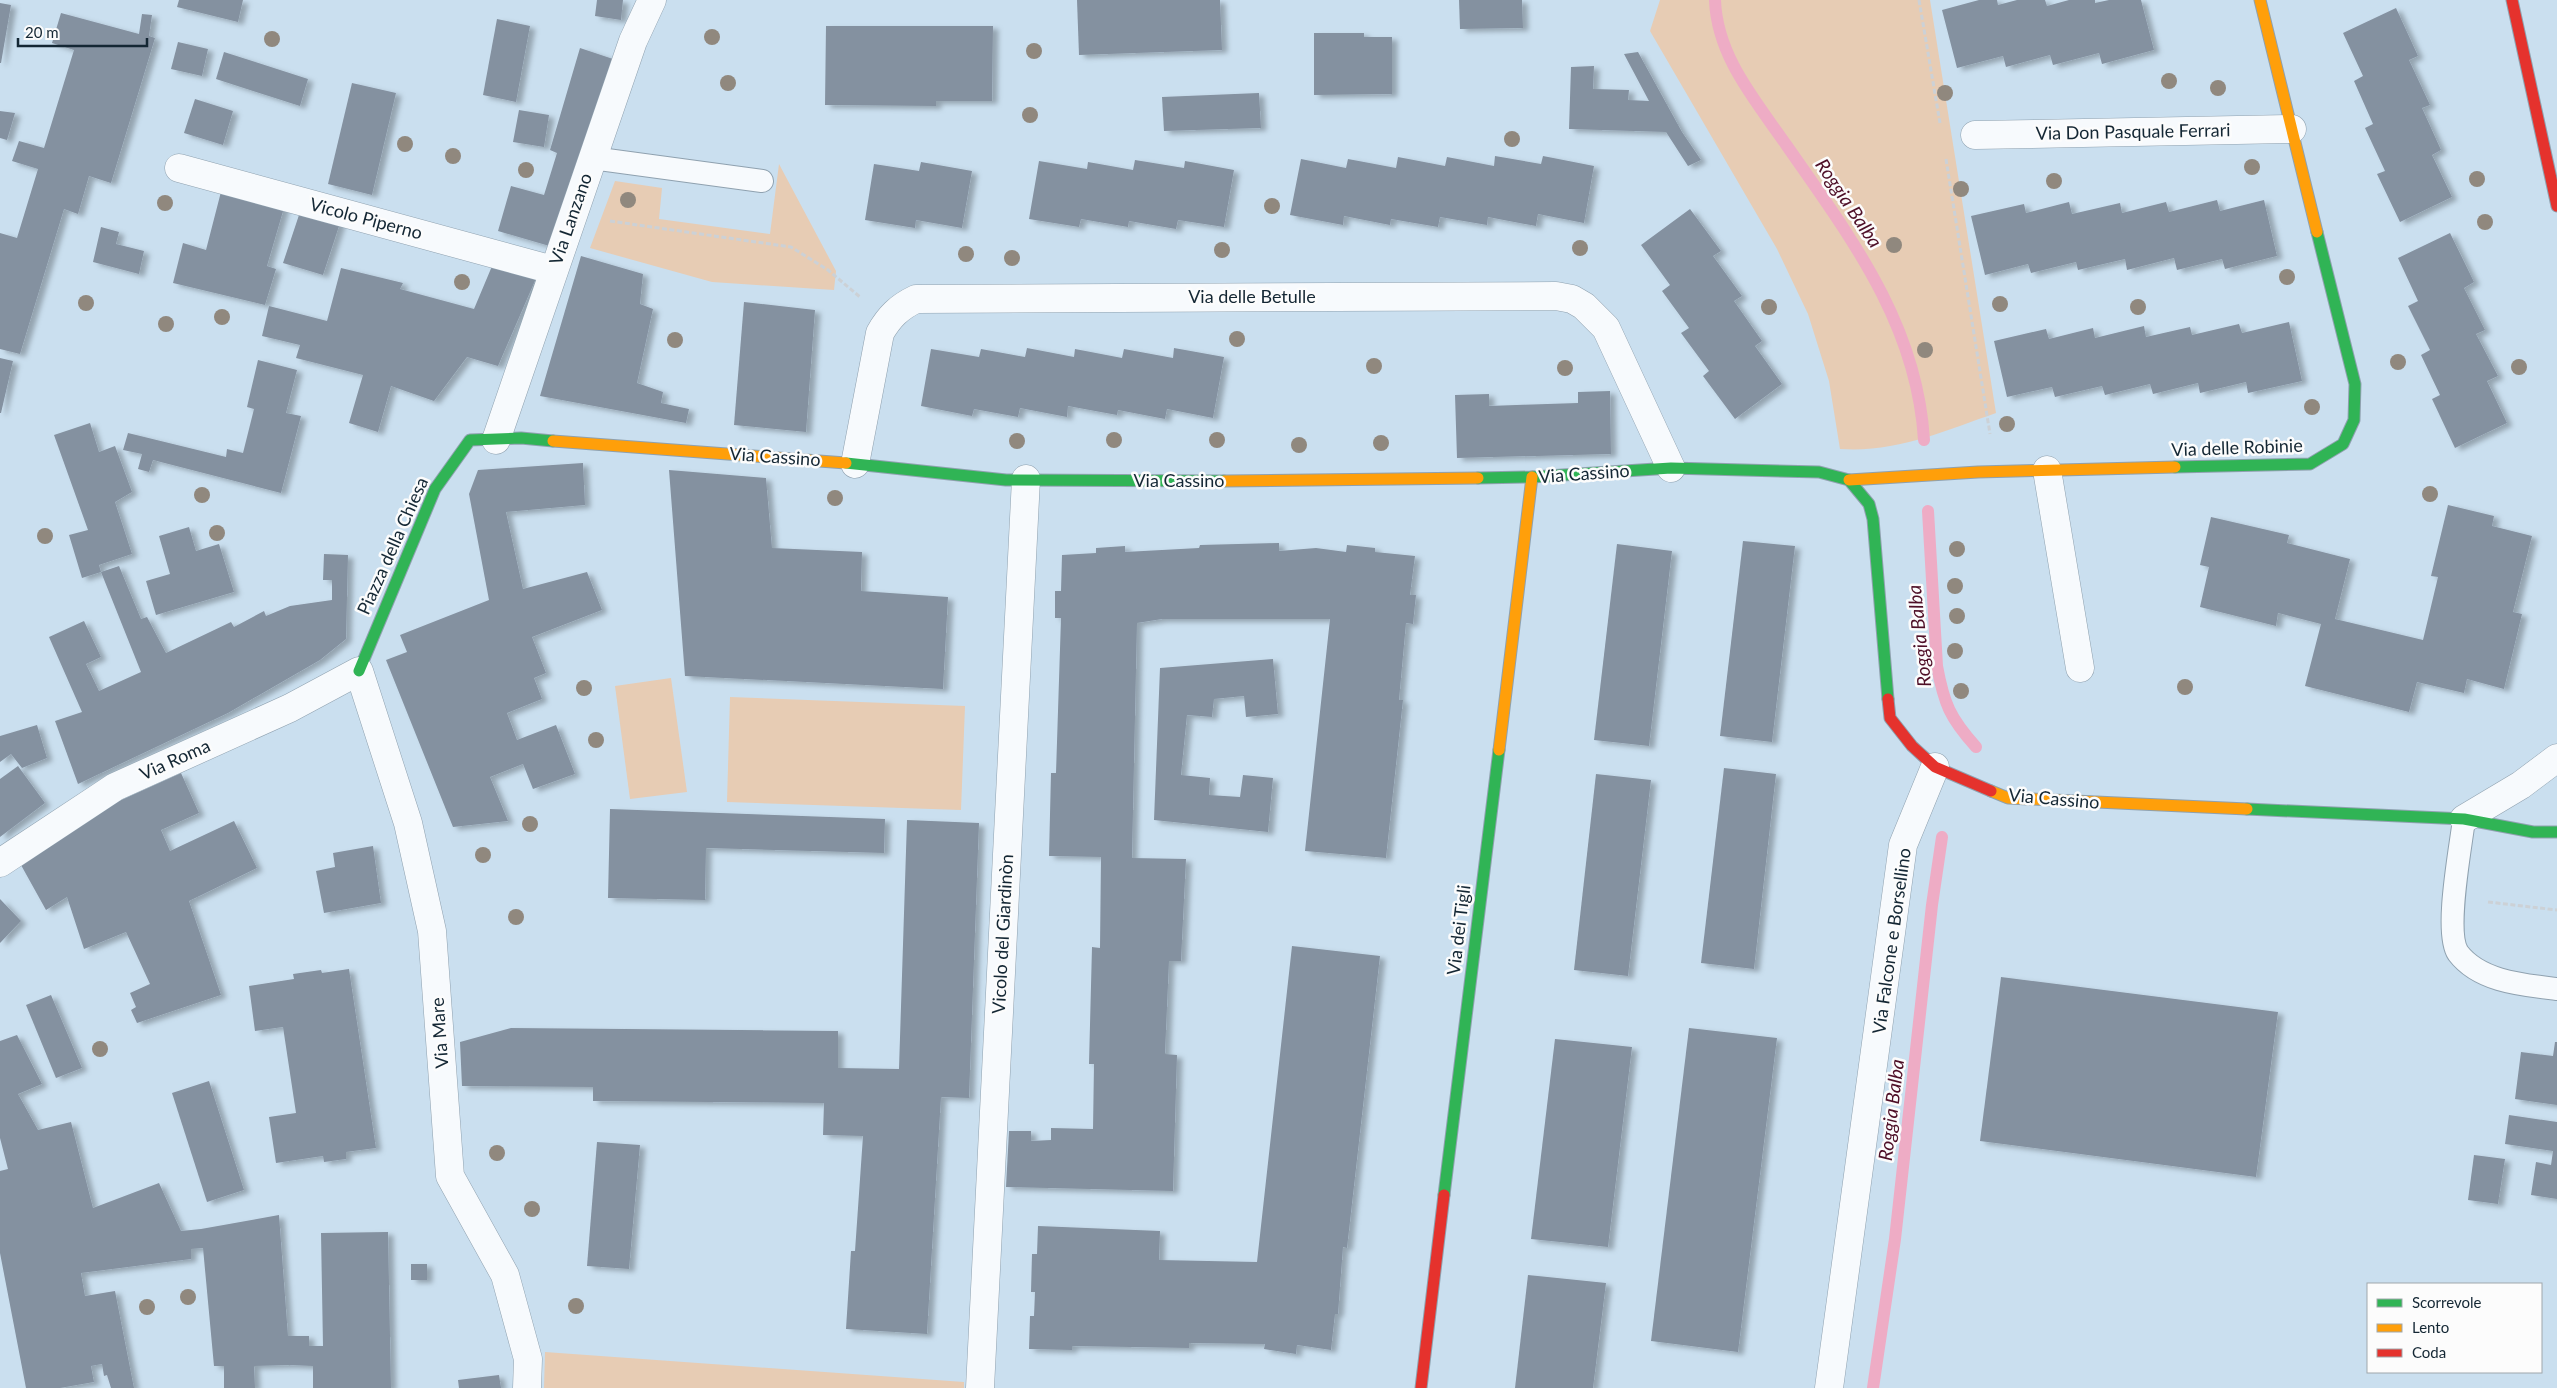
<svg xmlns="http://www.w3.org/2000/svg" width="2557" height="1388" viewBox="0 0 2557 1388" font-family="Lato,sans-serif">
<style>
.green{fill:#e7ccb4}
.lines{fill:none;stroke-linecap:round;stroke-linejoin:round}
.stream{stroke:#eeacc5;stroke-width:12}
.building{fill:#8491a0;filter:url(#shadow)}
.lane-casing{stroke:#8fa1af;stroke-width:24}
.street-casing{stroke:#8fa1af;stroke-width:29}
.fast-casing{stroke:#8fa1af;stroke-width:13}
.slow-casing{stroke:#8fa1af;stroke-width:13}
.jam-casing{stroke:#8fa1af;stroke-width:13}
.path{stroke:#ccd1d6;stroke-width:3;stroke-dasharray:5 2.5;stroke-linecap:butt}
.lane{stroke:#f7fafd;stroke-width:22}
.street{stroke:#f7fafd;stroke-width:28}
.fast{stroke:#30b455;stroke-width:11}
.slow{stroke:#ff9f0a;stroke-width:11}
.jam{stroke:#e5322d;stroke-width:11}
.tree{fill:#90887e}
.labels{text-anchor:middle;stroke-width:5;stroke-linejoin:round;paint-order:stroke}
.street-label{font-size:18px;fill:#142734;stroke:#fcfcfc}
.water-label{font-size:19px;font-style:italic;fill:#4e0f27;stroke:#fcfcfc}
</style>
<defs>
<filter id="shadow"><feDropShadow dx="5.5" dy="3" stdDeviation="2.5" flood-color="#0004"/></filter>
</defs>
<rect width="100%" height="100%" fill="#cadfef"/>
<g class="green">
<path d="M 1660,0 L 1930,0 L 1996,413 C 1944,431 1896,453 1840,449 L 1829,381 L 1808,314 L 1777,249 L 1650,31 Z"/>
<polygon points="779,164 836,271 834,290 712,282 590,248 615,181 662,188 659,219 770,234"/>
<polygon points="671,678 687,792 630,799 615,686"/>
<polygon points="730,697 965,706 961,810 727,802"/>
<polygon points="545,1352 964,1382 964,1388 544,1388"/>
</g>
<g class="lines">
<g class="stream">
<path d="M 1715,0 C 1717,57 1756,101 1787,146 C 1851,238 1917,324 1924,440"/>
<path d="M 1928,511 L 1937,666 C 1944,704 1950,718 1976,747"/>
<polyline points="1873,1388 1895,1239 1932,905 1942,837"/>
</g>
</g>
<g class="building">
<polygon points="179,0 243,0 238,22 177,7"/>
<polygon points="597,0 623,0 621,20 595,16"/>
<polygon points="1077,0 1220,0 1222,50 1079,55"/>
<polygon points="1459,0 1522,0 1523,28 1460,29"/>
<polygon points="1979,0 1997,0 1998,5 2017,0 2045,0 2047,6 2069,0 2095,0 2095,3 2109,0 2141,0 2154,50 2102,64 2099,53 2053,65 2050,55 2006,67 2003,56 1957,68 1942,10"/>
<polygon points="0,3 11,5 1,63 0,63"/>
<polygon points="2396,8 2418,56 2409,60 2430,105 2422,108 2441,150 2432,155 2452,197 2400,222 2377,174 2385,171 2365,128 2373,124 2354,81 2363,76 2343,33"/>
<polygon points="61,13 139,34 142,14 152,15 149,36 155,38 111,183 89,176 78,214 64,209 20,354 0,349 0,233 17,238 38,169 12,161 19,141 44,148 74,50 52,43"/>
<polygon points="497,19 530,26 516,102 483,95"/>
<polygon points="826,26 993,26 992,101 936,101 936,106 825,105"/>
<polygon points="1314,33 1364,33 1364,37 1392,37 1392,94 1314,95"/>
<polygon points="178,42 208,49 202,76 171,69"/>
<polygon points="580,48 613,59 553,247 498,231 511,186 544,195 557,153 550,150"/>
<polygon points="224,52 308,79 300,106 216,79"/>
<polygon points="1638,52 1682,132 1701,160 1688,166 1666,132 1569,129 1571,67 1594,66 1593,89 1629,90 1628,100 1649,101 1624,54"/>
<polygon points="352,83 396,93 372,195 328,184"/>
<polygon points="1259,93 1261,128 1164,131 1162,97"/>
<polygon points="195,99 233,111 223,145 184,133"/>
<polygon points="519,110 549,115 544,147 513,142"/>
<polygon points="0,111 15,113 7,140 0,138"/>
<polygon points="1495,156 1541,164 1543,156 1594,166 1584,223 1538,214 1536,226 1488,217 1487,225 1440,217 1438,227 1391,219 1390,225 1344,216 1343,225 1290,215 1301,159 1346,168 1348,159 1396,168 1398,157 1445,166 1447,157 1494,166"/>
<polygon points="1135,160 1184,168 1185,161 1234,170 1224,227 1178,220 1176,229 1129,221 1128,227 1081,219 1079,227 1029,219 1039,161 1087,169 1088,162 1133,170"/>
<polygon points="921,162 972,171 962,228 916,220 915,228 865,220 874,164 919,171"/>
<polygon points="223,184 286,201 267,266 276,269 265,305 173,283 183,243 206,250"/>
<polygon points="2217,200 2220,211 2264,200 2277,256 2225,269 2222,259 2177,270 2174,258 2127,270 2125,259 2078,270 2076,262 2031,273 2028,264 1985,275 1971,216 2024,204 2026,213 2069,202 2072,214 2120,203 2122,213 2166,202 2169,212"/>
<polygon points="302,206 342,217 323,275 283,263"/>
<polygon points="1690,209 1721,251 1713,256 1742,296 1734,301 1762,341 1755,346 1782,384 1735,419 1703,376 1709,371 1681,333 1689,328 1662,291 1670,285 1641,245"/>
<polygon points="101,227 119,232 116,244 144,251 139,274 93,262"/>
<polygon points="2450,233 2474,282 2464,288 2485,330 2476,334 2498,376 2487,381 2507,423 2455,448 2432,399 2440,395 2421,355 2430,350 2408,306 2418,301 2398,258"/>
<polygon points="581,256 643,274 640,304 653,309 637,383 663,392 661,403 689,409 686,423 540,396"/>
<polygon points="495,259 537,276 498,366 467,357 434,401 391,386 378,432 349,423 363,375 296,358 300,345 262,336 269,306 327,321 341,268 403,283 400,289 474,309"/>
<polygon points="744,302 815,310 806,432 734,425"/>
<polygon points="2289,322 2302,381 2248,393 2246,382 2200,393 2198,383 2153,394 2150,384 2105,395 2102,386 2055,397 2052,387 2007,397 1994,341 2046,329 2049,339 2093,328 2095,338 2144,326 2146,337 2190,327 2192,335 2239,324 2242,333"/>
<polygon points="1027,348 1074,357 1075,349 1122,358 1124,349 1173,358 1174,348 1224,357 1213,418 1167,409 1165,419 1118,410 1117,415 1068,406 1067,417 1020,408 1018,417 974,409 972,416 921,406 931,349 979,357 981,349 1025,357"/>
<polygon points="0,358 13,361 1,413 0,413"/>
<polygon points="258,360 297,370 286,413 301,416 281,493 153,460 149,472 138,469 142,454 123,450 128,433 226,457 227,449 243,453 254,409 247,407"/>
<polygon points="1610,391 1611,454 1457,458 1455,395 1489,394 1489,406 1578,403 1578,392"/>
<polygon points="90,423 99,452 115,446 132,492 115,502 132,554 99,565 101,572 119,566 141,619 147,617 166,653 231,622 234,627 264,611 266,616 290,606 332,600 332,580 323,580 324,554 348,555 346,639 320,660 228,713 78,784 55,721 82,712 49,637 84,621 101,657 86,664 99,691 141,672 101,572 82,578 69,535 88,530 54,435"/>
<polygon points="583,463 585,505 506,512 523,589 587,572 602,610 532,637 546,673 534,678 542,699 507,713 517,740 556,725 575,774 533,789 523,764 490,777 508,821 453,827 386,660 407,652 400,635 489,600 469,494 478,470"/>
<polygon points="669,470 766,478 772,548 862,552 861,591 948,597 943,689 685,676"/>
<polygon points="2448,505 2494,516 2492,526 2532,536 2513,612 2522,614 2504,689 2467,679 2464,693 2417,682 2409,712 2305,686 2321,624 2278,613 2276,626 2200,607 2209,567 2200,565 2211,517 2289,535 2287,543 2350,559 2335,619 2423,640 2438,577 2431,576"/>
<polygon points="189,527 196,551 219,544 234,592 156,615 146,581 170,574 159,536"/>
<polygon points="1743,541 1795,546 1772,742 1720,736"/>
<polygon points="1279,543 1279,551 1316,548 1346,552 1347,545 1375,548 1375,552 1415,556 1410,595 1416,595 1413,624 1406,623 1399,700 1403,700 1386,858 1305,851 1330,619 1162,619 1137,623 1132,858 1186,859 1181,961 1169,961 1165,1054 1177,1055 1173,1191 1006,1187 1009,1131 1031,1131 1031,1141 1051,1140 1051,1128 1093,1129 1094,1064 1089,1064 1092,947 1100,948 1101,857 1049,856 1051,773 1056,773 1061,618 1055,618 1055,591 1061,591 1062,555 1096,553 1096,548 1125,546 1125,552 1199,548 1200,545"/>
<polygon points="1617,544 1672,551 1649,746 1594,740"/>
<polygon points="1273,659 1278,714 1246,717 1244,696 1214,699 1212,717 1187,715 1181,775 1210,778 1209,795 1240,797 1243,775 1273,778 1268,832 1154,820 1160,668"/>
<polygon points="37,725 47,758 22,768 11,754 0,762 0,736"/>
<polygon points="18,766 45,803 0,837 0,779"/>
<polygon points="1724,768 1776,774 1754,969 1701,963"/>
<polygon points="181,773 199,813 161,830 170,851 234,821 257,868 189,901 221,995 137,1023 131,1010 136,1007 130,993 150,984 126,932 84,949 67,897 46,910 21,865 77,820"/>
<polygon points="1596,774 1651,780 1628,976 1574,970"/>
<polygon points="610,809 885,819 884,853 706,848 705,900 608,898"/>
<polygon points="907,820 979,823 969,1098 941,1097 927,1334 846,1329 851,1251 855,1251 863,1136 823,1135 824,1103 593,1101 593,1087 462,1086 460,1042 511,1028 838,1031 838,1068 899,1069"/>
<polygon points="373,846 381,903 324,913 316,871 335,867 333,853"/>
<polygon points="0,899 21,921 0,943"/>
<polygon points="1292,946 1380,956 1347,1248 1343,1247 1338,1314 1335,1314 1331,1350 1297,1345 1296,1354 1264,1349 1265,1344 1189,1343 1189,1348 1072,1346 1072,1350 1029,1349 1030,1316 1034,1316 1035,1292 1031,1292 1032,1254 1037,1254 1038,1226 1160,1231 1159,1260 1257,1262"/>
<polygon points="349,969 376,1148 346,1152 346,1159 324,1162 323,1156 276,1163 269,1117 296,1113 283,1027 255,1031 249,986 294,979 293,974 321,970 322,973"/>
<polygon points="2001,977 2278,1012 2256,1177 1980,1141"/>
<polygon points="51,995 82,1068 56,1078 26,1005"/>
<polygon points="1689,1028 1777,1038 1738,1352 1651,1341"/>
<polygon points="17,1035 42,1084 18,1094 38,1130 71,1122 93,1208 159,1183 181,1231 201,1229 279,1215 288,1336 309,1336 309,1346 323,1346 321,1233 388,1232 391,1388 313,1388 313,1366 290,1365 254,1366 255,1388 224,1388 224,1366 214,1366 203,1248 191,1249 191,1259 81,1273 85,1296 115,1291 134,1388 111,1388 107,1375 104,1376 102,1364 91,1366 94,1382 60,1388 26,1388 0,1253 0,1171 8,1169 0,1138 0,1041"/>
<polygon points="1555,1039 1632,1047 1608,1247 1531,1239"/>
<polygon points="2555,1042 2557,1042 2557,1105 2515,1099 2521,1052 2553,1056"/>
<polygon points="209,1081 244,1190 207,1202 172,1093"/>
<polygon points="2509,1115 2557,1122 2557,1199 2531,1195 2536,1162 2551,1165 2553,1151 2505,1144"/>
<polygon points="597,1142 640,1145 629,1269 587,1266"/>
<polygon points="2474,1155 2505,1159 2498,1204 2468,1200"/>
<rect x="411" y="1264" width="16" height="16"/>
<polygon points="1528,1275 1606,1283 1593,1388 1515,1388"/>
<polygon points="499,1375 501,1388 459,1388 458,1380"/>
</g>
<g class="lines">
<defs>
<g id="lane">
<polyline points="592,158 762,181"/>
<path d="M 2464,819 C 2461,846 2444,932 2458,953 C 2480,982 2524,985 2557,989"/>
</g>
<g id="street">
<polyline points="1975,135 2292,129"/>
<polyline points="179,168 553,270"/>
<polyline points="496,440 633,41 652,0"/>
<path d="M 855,464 L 880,333 C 889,317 899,307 916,299 L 1556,296 L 1572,299 L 1584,306 L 1606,328 L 1671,468"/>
<polyline points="2047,470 2080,668"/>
<polyline points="2464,819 2521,785 2557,758"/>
<polyline points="0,863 115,787 290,708 359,671 408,823 432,931 450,1176 505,1275 528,1359 527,1388"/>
<polyline points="980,1388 1026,479"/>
<polyline points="1829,1388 1903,845 1935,767"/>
</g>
<g id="fast">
<polyline points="846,463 1006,480 1224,481"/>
<polyline points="2175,467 2310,464 2343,444 2354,420 2355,384 2317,232"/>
<polyline points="1478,478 1532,477 1671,468 1819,472 1849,480 1869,504 1873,519 1888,699"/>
<polyline points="359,671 435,489 470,440 521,438 553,441"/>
<polyline points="2247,809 2464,819 2533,832 2557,832"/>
<polyline points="1444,1195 1499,750"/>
</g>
<g id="slow">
<polyline points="2260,0 2317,232"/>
<polyline points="553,441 846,463"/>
<polyline points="1849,480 1978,472 2175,467"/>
<polyline points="1224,481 1478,478"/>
<polyline points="1499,750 1532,477"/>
<polyline points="1991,791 2008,798 2247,809"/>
</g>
<g id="jam">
<polyline points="2512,0 2557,206"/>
<polyline points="1888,699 1890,718 1912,746 1935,767 1991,791"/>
<polyline points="1421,1388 1444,1195"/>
</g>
</defs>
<use href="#lane" class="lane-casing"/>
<use href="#street" class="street-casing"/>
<use href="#fast" class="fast-casing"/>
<use href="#slow" class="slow-casing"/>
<use href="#jam" class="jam-casing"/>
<g class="path">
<polyline points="1919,0 1940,123"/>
<polyline points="1946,159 1990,434"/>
<polyline points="610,221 791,247 828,270 860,297"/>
<polyline points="2488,902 2557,910"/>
</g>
<use href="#lane" class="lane"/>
<use href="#street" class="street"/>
<use href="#fast" class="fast"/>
<use href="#slow" class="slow"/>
<use href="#jam" class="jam"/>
</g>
<g class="tree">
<circle cx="712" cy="37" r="8"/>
<circle cx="272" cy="39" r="8"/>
<circle cx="1034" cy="51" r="8"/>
<circle cx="2169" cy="81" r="8"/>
<circle cx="728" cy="83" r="8"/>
<circle cx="2218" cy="88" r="8"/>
<circle cx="1945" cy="93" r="8"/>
<circle cx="1030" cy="115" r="8"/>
<circle cx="1512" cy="139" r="8"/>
<circle cx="405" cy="144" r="8"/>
<circle cx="453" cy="156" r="8"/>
<circle cx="2252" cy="167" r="8"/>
<circle cx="526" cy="170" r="8"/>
<circle cx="2477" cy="179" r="8"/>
<circle cx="2054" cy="181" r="8"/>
<circle cx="1961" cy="189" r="8"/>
<circle cx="628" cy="200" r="8"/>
<circle cx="165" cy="203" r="8"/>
<circle cx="1272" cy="206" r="8"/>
<circle cx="2485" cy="222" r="8"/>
<circle cx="1894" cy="245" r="8"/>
<circle cx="1580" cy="248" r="8"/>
<circle cx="1222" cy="250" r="8"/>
<circle cx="966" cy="254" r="8"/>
<circle cx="1012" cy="258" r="8"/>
<circle cx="2287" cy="277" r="8"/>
<circle cx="462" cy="282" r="8"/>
<circle cx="86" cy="303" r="8"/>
<circle cx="2000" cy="304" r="8"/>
<circle cx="1769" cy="307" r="8"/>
<circle cx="2138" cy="307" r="8"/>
<circle cx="222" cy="317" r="8"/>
<circle cx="166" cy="324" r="8"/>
<circle cx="1237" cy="339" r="8"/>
<circle cx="675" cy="340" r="8"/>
<circle cx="1925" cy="350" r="8"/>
<circle cx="2398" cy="362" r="8"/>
<circle cx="1374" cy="366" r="8"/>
<circle cx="2519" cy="367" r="8"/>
<circle cx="1565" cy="368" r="8"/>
<circle cx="2312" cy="407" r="8"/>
<circle cx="2007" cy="424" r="8"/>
<circle cx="1114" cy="440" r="8"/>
<circle cx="1217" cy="440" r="8"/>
<circle cx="1017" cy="441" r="8"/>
<circle cx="1381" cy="443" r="8"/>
<circle cx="1299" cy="445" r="8"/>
<circle cx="2430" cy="494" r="8"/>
<circle cx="202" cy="495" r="8"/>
<circle cx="835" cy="498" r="8"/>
<circle cx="217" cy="533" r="8"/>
<circle cx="45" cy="536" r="8"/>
<circle cx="1957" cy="549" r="8"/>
<circle cx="1955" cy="586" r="8"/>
<circle cx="1957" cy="616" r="8"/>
<circle cx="1955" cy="651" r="8"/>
<circle cx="2185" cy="687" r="8"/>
<circle cx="584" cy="688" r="8"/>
<circle cx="1961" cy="691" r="8"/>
<circle cx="596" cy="740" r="8"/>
<circle cx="530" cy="824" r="8"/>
<circle cx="483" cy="855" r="8"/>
<circle cx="516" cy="917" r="8"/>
<circle cx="100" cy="1049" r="8"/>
<circle cx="497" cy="1153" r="8"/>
<circle cx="532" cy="1209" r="8"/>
<circle cx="188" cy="1297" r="8"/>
<circle cx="576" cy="1306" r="8"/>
<circle cx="147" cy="1307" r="8"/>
</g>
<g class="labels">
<g class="street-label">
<text transform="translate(2133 132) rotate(-1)" y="6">Via Don Pasquale Ferrari</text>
<text transform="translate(366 219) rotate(15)" y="6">Vicolo Piperno</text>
<text transform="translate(571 219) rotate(-71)" y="6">Via Lanzano</text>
<text x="1252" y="303">Via delle Betulle</text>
<text transform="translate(2237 448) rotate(-2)" y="6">Via delle Robinie</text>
<text transform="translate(775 457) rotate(4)" y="6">Via Cassino</text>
<text transform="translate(1584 474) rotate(-4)" y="6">Via Cassino</text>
<text x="1179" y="487">Via Cassino</text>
<text transform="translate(393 546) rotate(-66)" y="6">Piazza della Chiesa</text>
<text transform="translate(175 760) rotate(-24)" y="6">Via Roma</text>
<text transform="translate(2054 799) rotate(5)" y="6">Via Cassino</text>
<text transform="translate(1459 930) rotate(-83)" y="6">Via dei Tigli</text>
<text transform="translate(1003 934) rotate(-87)" y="6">Vicolo del Giardinòn</text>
<text transform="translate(1892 941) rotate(-82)" y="6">Via Falcone e Borsellino</text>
<text transform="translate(440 1033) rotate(-94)" y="6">Via Mare</text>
</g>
<g class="water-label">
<text transform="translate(1849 203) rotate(56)" y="7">Roggia Balba</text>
<text transform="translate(1919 636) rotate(-96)" y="7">Roggia Balba</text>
<text transform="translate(1891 1110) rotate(-83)" y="7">Roggia Balba</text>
</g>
</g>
<rect x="2367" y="1283" width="175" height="90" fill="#fcfcfc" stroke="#9fa7ac"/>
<rect x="2377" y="1299" width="25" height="8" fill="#30b455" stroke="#9fa7ac"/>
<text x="2412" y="1308" font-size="15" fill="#142734">Scorrevole</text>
<rect x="2377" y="1324" width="25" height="8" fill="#ff9f0a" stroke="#9fa7ac"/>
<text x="2412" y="1333" font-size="15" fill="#142734">Lento</text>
<rect x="2377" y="1349" width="25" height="8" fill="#e5322d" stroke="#9fa7ac"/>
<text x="2412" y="1358" font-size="15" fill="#142734">Coda</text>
<path d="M18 38v8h129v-8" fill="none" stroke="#142734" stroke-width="2.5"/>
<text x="25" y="38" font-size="15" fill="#142734" stroke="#fcfcfc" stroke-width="4" paint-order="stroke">20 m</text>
</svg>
